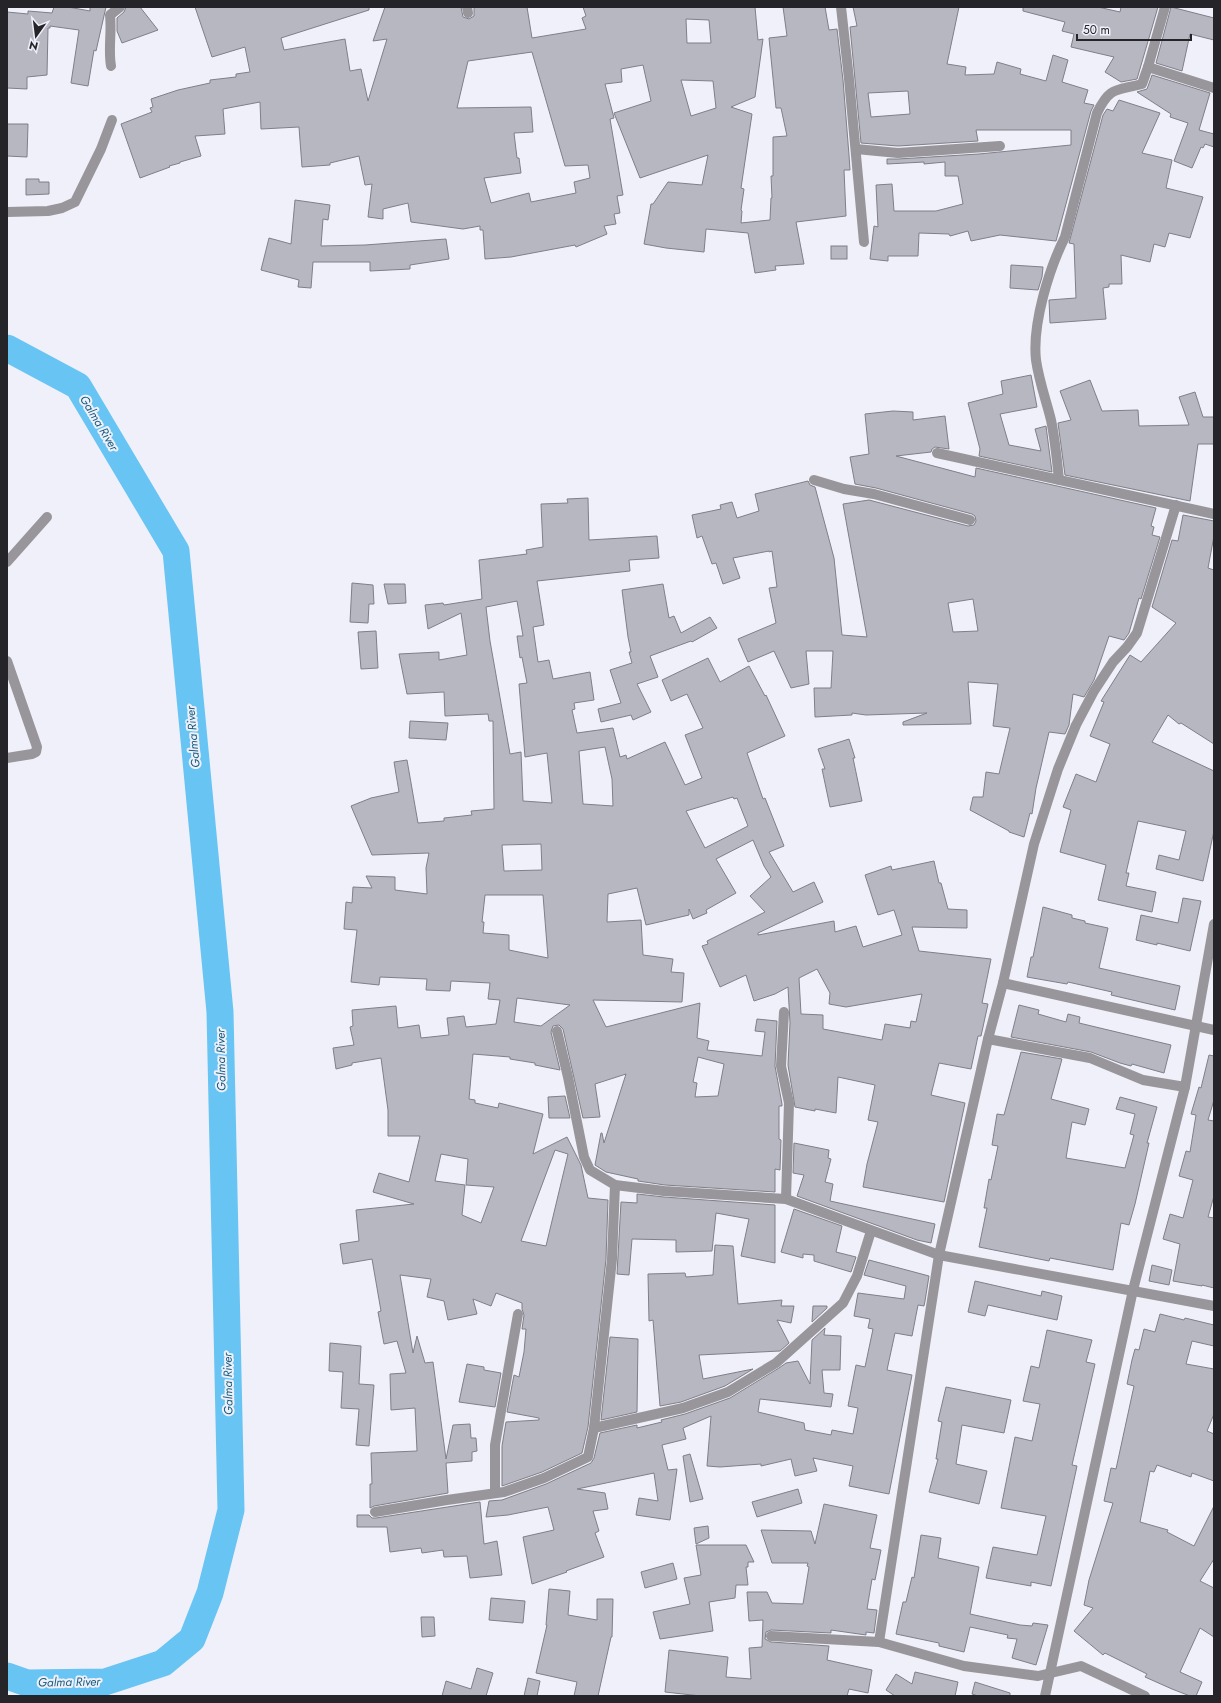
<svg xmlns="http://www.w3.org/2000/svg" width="1221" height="1703" viewBox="0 0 1221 1703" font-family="Jost,sans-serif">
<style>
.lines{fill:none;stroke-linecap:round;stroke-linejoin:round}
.river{stroke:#68c4f3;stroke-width:27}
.building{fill:#b6b7c1;stroke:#7f7f89;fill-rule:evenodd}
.minor{stroke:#98969a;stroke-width:10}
.labels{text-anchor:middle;stroke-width:4;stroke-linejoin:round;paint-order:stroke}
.water-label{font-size:12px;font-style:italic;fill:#135c7b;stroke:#f0f0fb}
</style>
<rect width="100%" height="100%" fill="#f0f0fb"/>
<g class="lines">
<polyline class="river" points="7,348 78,386 176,551 220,1012 231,1510 210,1593 192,1639 163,1663 105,1682 27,1683 7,1676"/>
</g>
<g class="building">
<polygon points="54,7 68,7 90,11 90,7 106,7 96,51 94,50 88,86 71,83 79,30 50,26 50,28 48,28 47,75 27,77 27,89 7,88 7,12 28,14 28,11 52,13"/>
<polygon points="126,7 140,7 158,30 122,43 117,31 117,18 124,12"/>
<path d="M 195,7 L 369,7 L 369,10 L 281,38 L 284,50 L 345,39 L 350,71 L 361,69 L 368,101 L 387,39 L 373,41 L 385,7 L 461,7 L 463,17 L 469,19 L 474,16 L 474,7 L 527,7 L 532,38 L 586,29 L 582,18 L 586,16 L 583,7 L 755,7 L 758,40 L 763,39 L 755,97 L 731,107 L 752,114 L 741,188 L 744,189 L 741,210 L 742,211 L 741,223 L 770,220 L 771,198 L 772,198 L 771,176 L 773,176 L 773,137 L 787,136 L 781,108 L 776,108 L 769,38 L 787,36 L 783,7 L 825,7 L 829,30 L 837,29 L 843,80 L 849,155 L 850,170 L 844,170 L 846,216 L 796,222 L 804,264 L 775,266 L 776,270 L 755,273 L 748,233 L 706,229 L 704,252 L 666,248 L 644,244 L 651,204 L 653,204 L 668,182 L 702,185 L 708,155 L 640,178 L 614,113 L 651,101 L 643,65 L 621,69 L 622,82 L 605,84 L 614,118 L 610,119 L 623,195 L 617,196 L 620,213 L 614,214 L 616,224 L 604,226 L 607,234 L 576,247 L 575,245 L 511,257 L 485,259 L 483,230 L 480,230 L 480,226 L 463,229 L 411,222 L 408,203 L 383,209 L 383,219 L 368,217 L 372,184 L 365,185 L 359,156 L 330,163 L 330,165 L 302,167 L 299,127 L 261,129 L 260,102 L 223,109 L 225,134 L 195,136 L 201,156 L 180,162 L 180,163 L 169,166 L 170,167 L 140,178 L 121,124 L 152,112 L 150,108 L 153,107 L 151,99 L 178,90 L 210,83 L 210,80 L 236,77 L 236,74 L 250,72 L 245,47 L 212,57 ZM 686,19 L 709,20 L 711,43 L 687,43 ZM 532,52 L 565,166 L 588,165 L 590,178 L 574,182 L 576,193 L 531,202 L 529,193 L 491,203 L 484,178 L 521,173 L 519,158 L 517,158 L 514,133 L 533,132 L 531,107 L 457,108 L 468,61 ZM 681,80 L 713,81 L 716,108 L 691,116 Z"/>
<path d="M 853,7 L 959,7 L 947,64 L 966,67 L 965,75 L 994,74 L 997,62 L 1021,69 L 1020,74 L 1046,81 L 1053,55 L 1068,60 L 1062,82 L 1088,90 L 1084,103 L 1094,105 L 1091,111 L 1056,241 L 1000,235 L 971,241 L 968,231 L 950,236 L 949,234 L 919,233 L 918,256 L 888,256 L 888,261 L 870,259 L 874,226 L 878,227 L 876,185 L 892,184 L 894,211 L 936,211 L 963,204 L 958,176 L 945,176 L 945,162 L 924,164 L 924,162 L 887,164 L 887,159 L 898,159 L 979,154 L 1071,145 L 1071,130 L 976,130 L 978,141 L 898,146 L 861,143 L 850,27 L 857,26 ZM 908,91 L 910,114 L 871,117 L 868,93 Z"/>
<polygon points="1023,7 1098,7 1120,12 1121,7 1158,7 1137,79 1121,82 1105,72 1114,57 1071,47 1074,34 1062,31 1065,22 1023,11"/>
<polygon points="1171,7 1214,18 1214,40 1190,34 1182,71 1156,63"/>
<polygon points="1152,75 1210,93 1199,130 1214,134 1214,147 1205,144 1203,148 1201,147 1192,168 1174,161 1188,123 1170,117 1171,114 1137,92 1147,89"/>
<polygon points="1119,100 1160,113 1142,153 1172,160 1166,188 1203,197 1190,238 1169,233 1165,247 1154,244 1150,262 1121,255 1122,284 1109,284 1109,287 1103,288 1106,319 1050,323 1049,300 1076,298 1074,244 1069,243 1103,115 1107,109 1113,111"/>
<polygon points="7,124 28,124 27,157 7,156"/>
<polygon points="26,179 39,179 39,182 49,182 49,194 26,195"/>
<polygon points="295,200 330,205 328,220 323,219 321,246 365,245 446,239 449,259 410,265 410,269 370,271 370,262 313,262 311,288 298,287 299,280 261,270 269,238 291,244"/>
<rect x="831" y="246" width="16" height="13"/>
<polygon points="1011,265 1043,267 1042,277 1038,290 1010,288"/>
<polygon points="1031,375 1037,407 1000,414 1009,445 1041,451 1035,429 1046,426 1052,472 979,456 980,449 968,403 1003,394 1001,381"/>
<polygon points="1090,380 1102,411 1138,410 1139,426 1189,425 1179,397 1195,392 1203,417 1214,417 1214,444 1198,444 1190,501 1065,475 1058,423 1071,420 1060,391"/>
<path d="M 893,411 L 913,412 L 913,420 L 945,416 L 949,449 L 935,447 L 932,449 L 931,452 L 896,456 L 975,477 L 976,468 L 1156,508 L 1151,526 L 1154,527 L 1152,535 L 1160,537 L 1141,599 L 1139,598 L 1129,633 L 1124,640 L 1109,636 L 1094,680 L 1084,697 L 1073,694 L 1069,725 L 1065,734 L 1049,732 L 1036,788 L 1032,814 L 1030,813 L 1024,837 L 1009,832 L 1009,831 L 970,810 L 973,797 L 983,797 L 986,772 L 999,774 L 1010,728 L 993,726 L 998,684 L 968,682 L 971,724 L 903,725 L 903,722 L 927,713 L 866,715 L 852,713 L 852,715 L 815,717 L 814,688 L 831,688 L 833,651 L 806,651 L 809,684 L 791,688 L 774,651 L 748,662 L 738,639 L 776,623 L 769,588 L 777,587 L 772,551 L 769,552 L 769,551 L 733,558 L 740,578 L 723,584 L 716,563 L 712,564 L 702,536 L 697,538 L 692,515 L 721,509 L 720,505 L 732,502 L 737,518 L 759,511 L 755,494 L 808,481 L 810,485 L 815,487 L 834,558 L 842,635 L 867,637 L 843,504 L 869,500 L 968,526 L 974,525 L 976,521 L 975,516 L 972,514 L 876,488 L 855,484 L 850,457 L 869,454 L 865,414 ZM 973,599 L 978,631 L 953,632 L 948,603 Z"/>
<path d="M 588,498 L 589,540 L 657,536 L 659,558 L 629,560 L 630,571 L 537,581 L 544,625 L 533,627 L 538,662 L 549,660 L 553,679 L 590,672 L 594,700 L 574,703 L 575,709 L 572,710 L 577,733 L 613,728 L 620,757 L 626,755 L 627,759 L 665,742 L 685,785 L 702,778 L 685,735 L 703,728 L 687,694 L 671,701 L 662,680 L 708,658 L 720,682 L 749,666 L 765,696 L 766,695 L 785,736 L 747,753 L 763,799 L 765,798 L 784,846 L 769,852 L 793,892 L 814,882 L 823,902 L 758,933 L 758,935 L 834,921 L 835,932 L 856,926 L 863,947 L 902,935 L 894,910 L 878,915 L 865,875 L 891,866 L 892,870 L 934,861 L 939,883 L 941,883 L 948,909 L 967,910 L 967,928 L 912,927 L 919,951 L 991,959 L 982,1003 L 988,1004 L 981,1036 L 978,1036 L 971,1069 L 939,1063 L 931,1095 L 965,1103 L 944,1202 L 863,1187 L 867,1164 L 878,1122 L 868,1120 L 875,1085 L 838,1077 L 836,1113 L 815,1109 L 815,1111 L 795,1107 L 788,1065 L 790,1023 L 788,987 L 775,994 L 754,1001 L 746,975 L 720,987 L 702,946 L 708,944 L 707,941 L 765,912 L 750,896 L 771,877 L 764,866 L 753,840 L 716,859 L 736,893 L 706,910 L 707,913 L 693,919 L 689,909 L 689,915 L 646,925 L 637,888 L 608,894 L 607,922 L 641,920 L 643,955 L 673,959 L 671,972 L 684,973 L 682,1002 L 593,1000 L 606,1027 L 700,1003 L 697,1038 L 709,1041 L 707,1050 L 762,1056 L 765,1032 L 755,1031 L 757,1019 L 777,1021 L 775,1066 L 782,1104 L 782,1106 L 779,1106 L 779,1139 L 781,1140 L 780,1170 L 775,1169 L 775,1192 L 665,1185 L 638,1181 L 638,1179 L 606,1172 L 595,1165 L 601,1133 L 602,1133 L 604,1143 L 626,1074 L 595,1084 L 600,1117 L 583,1118 L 563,1029 L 559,1025 L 553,1026 L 551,1032 L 560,1070 L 535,1065 L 535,1063 L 510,1059 L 510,1057 L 473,1054 L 469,1099 L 475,1100 L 475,1103 L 498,1108 L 499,1103 L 543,1114 L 533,1154 L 567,1137 L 581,1165 L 588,1198 L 608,1200 L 606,1259 L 588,1427 L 582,1453 L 542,1472 L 502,1486 L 502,1446 L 506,1422 L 539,1420 L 539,1418 L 507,1412 L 514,1375 L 519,1377 L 524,1352 L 526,1329 L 522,1329 L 524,1315 L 522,1309 L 522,1303 L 496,1293 L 491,1306 L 473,1299 L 477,1314 L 448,1320 L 444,1301 L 427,1297 L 431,1279 L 400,1275 L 413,1353 L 417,1336 L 425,1363 L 433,1362 L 446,1459 L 453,1425 L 470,1424 L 471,1438 L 476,1438 L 477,1451 L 472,1452 L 472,1461 L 446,1463 L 448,1493 L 374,1506 L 370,1508 L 370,1484 L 372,1484 L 371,1453 L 417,1451 L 415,1408 L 391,1410 L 390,1374 L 406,1373 L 397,1341 L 384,1344 L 378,1312 L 381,1311 L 372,1259 L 343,1264 L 340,1244 L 359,1241 L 356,1210 L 414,1204 L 373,1192 L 379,1173 L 409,1182 L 420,1136 L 388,1136 L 388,1110 L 381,1058 L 352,1063 L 352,1065 L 336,1069 L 333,1048 L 354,1045 L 350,1027 L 353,1026 L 352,1010 L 396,1006 L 398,1028 L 419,1025 L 421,1038 L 449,1035 L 447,1018 L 464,1016 L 466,1027 L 496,1024 L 500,1000 L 488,999 L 490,983 L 451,981 L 450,991 L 426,990 L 427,979 L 380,977 L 379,985 L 351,982 L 357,930 L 344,929 L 346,902 L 352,903 L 353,887 L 372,888 L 366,876 L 395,877 L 395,890 L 427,894 L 426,868 L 429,853 L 372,855 L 351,806 L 371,798 L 399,792 L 394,762 L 407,760 L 418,823 L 444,821 L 444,818 L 472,815 L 471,811 L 494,809 L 493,721 L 489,721 L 488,714 L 445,716 L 444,692 L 407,694 L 399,654 L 439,652 L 439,660 L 467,655 L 461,613 L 428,629 L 425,605 L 443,603 L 444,605 L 482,599 L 479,560 L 527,554 L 526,550 L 543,547 L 541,504 L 568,503 L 567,499 ZM 517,601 L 523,636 L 517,636 L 520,658 L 522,657 L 527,683 L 519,684 L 525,757 L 547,753 L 552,803 L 523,801 L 521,752 L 510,754 L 490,641 L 486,607 ZM 605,747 L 612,779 L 613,806 L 583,804 L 579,751 ZM 733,797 L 734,799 L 737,798 L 748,826 L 705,848 L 686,811 ZM 541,844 L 542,870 L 504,871 L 502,845 ZM 485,895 L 543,895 L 548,958 L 509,950 L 509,935 L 483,933 L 484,922 L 482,922 ZM 817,969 L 830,993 L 829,1004 L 846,1007 L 922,994 L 916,1022 L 911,1021 L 910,1028 L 885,1024 L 882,1040 L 823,1029 L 823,1015 L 801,1014 L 799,978 ZM 517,998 L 570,1005 L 541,1026 L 514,1022 ZM 698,1057 L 724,1064 L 718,1096 L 695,1097 L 697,1083 L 693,1082 ZM 555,1150 L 568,1154 L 546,1246 L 521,1241 ZM 441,1154 L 468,1159 L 466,1185 L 494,1187 L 481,1223 L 462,1215 L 465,1185 L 435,1181 Z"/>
<polygon points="1183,515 1214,521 1214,536 1208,568 1214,570 1214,744 1181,723 1179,724 1168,715 1152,742 1214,771 1214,831 1203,881 1156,869 1159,855 1179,860 1186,831 1138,821 1126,873 1129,873 1126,886 1156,892 1152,912 1098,900 1106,865 1060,852 1071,810 1063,807 1076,774 1096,782 1110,744 1090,736 1104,702 1101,701 1130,655 1141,662 1176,623 1152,607 1172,540 1178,541"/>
<polygon points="352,583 373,585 374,604 369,604 368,623 350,622"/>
<polygon points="384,584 405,584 406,603 388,604"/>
<polygon points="663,584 669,618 674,616 681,633 710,617 717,628 692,642 691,641 650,656 658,677 637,684 651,712 633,720 631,715 601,722 598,709 621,703 610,670 632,663 629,652 631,652 628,637 622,590"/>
<polygon points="376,631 378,668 361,669 358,632"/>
<polygon points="410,721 448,723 446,740 409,738"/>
<polygon points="849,739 855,758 853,758 862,801 830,807 822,769 825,769 818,749"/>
<polygon points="1183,898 1201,901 1190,951 1157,943 1157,945 1136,940 1141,915 1178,923"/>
<polygon points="1043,907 1072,915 1072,918 1085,921 1085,923 1108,928 1099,968 1180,986 1175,1010 1111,995 1112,992 1068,982 1067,984 1027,977 1031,957 1033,957"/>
<polygon points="1019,1005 1039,1010 1038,1014 1066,1022 1068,1014 1080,1017 1079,1023 1171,1045 1164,1073 1132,1064 1131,1066 1120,1063 1091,1052 1011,1037"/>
<polygon points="1021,1052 1062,1059 1051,1099 1089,1109 1085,1125 1072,1122 1066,1158 1125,1168 1134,1135 1130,1134 1135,1114 1116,1109 1120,1097 1157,1107 1147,1143 1149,1143 1135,1204 1129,1225 1121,1223 1113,1270 1050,1258 1049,1261 979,1247 987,1208 984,1208 989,1179 991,1180 998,1146 992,1145 997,1114 1004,1115"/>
<polygon points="1209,1055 1214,1056 1214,1100 1208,1120 1214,1121 1214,1196 1208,1217 1214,1218 1214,1288 1202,1285 1202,1286 1173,1281 1180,1244 1163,1239 1170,1214 1183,1218 1193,1180 1179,1176 1186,1151 1190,1152 1196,1115 1191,1114 1199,1087 1201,1088"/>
<polygon points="565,1096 570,1118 549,1118 548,1097"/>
<polygon points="794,1143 829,1150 828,1158 831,1159 825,1182 833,1184 830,1201 935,1224 931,1243 917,1240 797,1196 804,1175 793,1173"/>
<polygon points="637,1194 664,1197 775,1205 775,1263 741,1256 749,1219 716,1213 712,1251 676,1252 676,1240 632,1239 629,1275 617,1274 621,1202 637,1203"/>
<polygon points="794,1209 842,1226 836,1252 856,1257 851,1272 814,1261 814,1255 803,1254 803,1258 781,1252"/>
<polygon points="715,1245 733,1246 738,1304 782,1300 781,1306 794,1306 791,1323 777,1320 789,1343 780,1351 699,1355 703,1379 753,1369 725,1386 681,1402 660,1406 653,1320 649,1321 648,1274 685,1273 686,1277 713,1275"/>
<polygon points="869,1260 929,1276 925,1301 924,1306 918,1305 912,1336 895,1333 887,1370 912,1375 889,1494 849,1486 853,1466 813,1458 817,1471 795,1476 791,1459 761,1466 761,1464 720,1467 707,1466 711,1416 683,1428 686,1439 662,1445 668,1470 677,1469 670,1520 636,1515 639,1498 658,1501 654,1473 577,1489 605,1493 608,1509 593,1511 599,1531 595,1533 604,1557 566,1571 567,1572 532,1584 523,1537 554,1530 548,1507 508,1515 486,1517 489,1501 502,1500 546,1484 591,1463 594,1458 600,1433 637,1425 637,1428 662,1422 661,1420 685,1414 730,1398 779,1368 786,1363 798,1361 810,1384 812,1340 825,1328 824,1335 841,1336 840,1370 822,1370 824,1393 833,1394 831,1407 760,1399 758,1412 804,1423 805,1430 831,1435 832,1430 853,1434 858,1408 848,1406 856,1365 865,1367 873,1329 868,1328 870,1319 854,1316 858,1293 904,1299 906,1286 864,1275"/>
<polygon points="1152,1265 1172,1270 1169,1285 1149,1281"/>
<polygon points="975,1281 1041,1296 1042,1291 1062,1296 1057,1320 988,1305 985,1316 968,1312"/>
<polygon points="813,1306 827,1306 827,1308 812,1322"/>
<polygon points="1160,1314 1184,1320 1185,1318 1214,1325 1214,1346 1192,1341 1186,1364 1214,1369 1214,1414 1207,1431 1214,1434 1214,1481 1192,1473 1191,1477 1157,1465 1154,1472 1150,1471 1140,1522 1168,1530 1167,1532 1194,1546 1214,1506 1214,1559 1200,1581 1214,1588 1214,1637 1200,1628 1180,1672 1202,1682 1196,1696 1190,1696 1172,1689 1145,1677 1147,1674 1105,1653 1103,1655 1074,1631 1093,1608 1084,1605 1089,1580 1113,1503 1104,1501 1111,1468 1116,1469 1134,1386 1127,1384 1132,1360 1135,1349 1139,1350 1144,1329 1155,1332"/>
<polygon points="1047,1330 1092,1340 1086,1362 1095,1364 1072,1465 1077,1466 1051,1586 1031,1582 1031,1586 986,1578 993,1547 1037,1555 1046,1516 1001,1508 1015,1437 1032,1441 1040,1404 1023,1401 1031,1366 1039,1368"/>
<polygon points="610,1337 638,1339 637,1412 601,1420"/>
<polygon points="330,1343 361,1346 359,1384 374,1385 369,1446 356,1445 359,1409 341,1408 343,1372 329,1371"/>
<polygon points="467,1364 484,1367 484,1370 501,1373 495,1407 459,1402"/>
<polygon points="946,1387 1011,1400 1004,1433 962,1425 956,1464 987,1471 979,1504 929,1492 938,1459 936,1459 942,1422 938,1421"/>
<polygon points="690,1454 703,1499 690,1502 683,1456"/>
<polygon points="798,1489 802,1503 757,1517 752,1502"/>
<polygon points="480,1502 484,1544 497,1541 502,1575 470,1578 467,1556 444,1557 443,1550 422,1553 421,1548 390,1552 387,1527 357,1527 357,1515 369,1515 372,1518 376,1518"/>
<polygon points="824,1504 877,1515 870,1548 881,1550 875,1580 872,1579 867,1609 877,1610 874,1633 866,1632 866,1635 831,1630 831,1633 771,1630 766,1632 765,1639 771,1642 829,1646 827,1660 872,1670 868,1693 849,1689 847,1696 701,1696 665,1692 669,1650 728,1657 726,1677 751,1679 749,1648 762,1647 763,1620 749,1621 747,1592 767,1592 772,1603 803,1604 809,1567 807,1566 808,1563 772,1563 761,1530 811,1531 815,1544"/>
<polygon points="708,1526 709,1538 696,1544 694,1528"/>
<polygon points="921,1535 941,1538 938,1558 979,1567 970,1614 1020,1625 1032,1626 1033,1623 1048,1625 1036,1665 1012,1658 1017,1639 1007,1638 1008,1635 970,1627 964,1652 939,1646 939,1643 896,1634 903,1602 906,1602 912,1577 914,1578"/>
<polygon points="696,1545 746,1545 754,1562 748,1562 748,1567 746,1567 748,1585 736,1585 735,1598 709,1602 713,1631 660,1639 653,1612 690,1604 684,1578 701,1575"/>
<polygon points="673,1563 677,1579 645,1588 641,1572"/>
<polygon points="549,1589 570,1591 568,1615 597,1620 597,1599 613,1599 612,1637 611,1637 598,1696 574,1696 577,1682 536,1673 547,1625 546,1625"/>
<polygon points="491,1598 525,1601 523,1623 489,1620"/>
<polygon points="421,1617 434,1617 435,1636 422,1637"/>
<polygon points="477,1668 493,1673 486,1696 442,1696 446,1681 471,1689"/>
<polygon points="915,1672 958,1682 955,1696 895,1696 886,1690 896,1674 912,1684"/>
<polygon points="528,1678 540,1681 537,1696 524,1696"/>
<polygon points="975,1682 1010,1693 1010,1696 978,1696 972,1694"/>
</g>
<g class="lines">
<g class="minor">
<polyline points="467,7 468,13"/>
<polyline points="841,7 849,79 864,242"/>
<path d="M 111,66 C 108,49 112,32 110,15 L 120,7"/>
<polyline points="1148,67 1214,88"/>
<polyline points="856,149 898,153 1000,146"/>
<polyline points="7,212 48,211 62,208 75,202 101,149 112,120"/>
<polyline points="937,453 1214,514"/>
<polyline points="814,480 844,489 874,494 970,520"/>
<path d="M 1059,480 C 1057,460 1055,439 1051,420 C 1046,400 1039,381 1036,360 C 1032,324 1049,269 1065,237 L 1097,113 C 1110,86 1116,91 1142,84 L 1148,67 L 1165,7"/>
<polyline points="7,562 47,517"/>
<polyline points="7,661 37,747 36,752 32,754 7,758"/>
<polyline points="1003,983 1214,1030"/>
<polyline points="784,1012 781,1066 789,1103 786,1199"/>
<polyline points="557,1031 568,1077 584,1157 590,1170 615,1185 664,1191 786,1199 939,1255 1214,1306"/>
<polyline points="988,1039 1090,1058 1143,1080 1185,1087"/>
<polyline points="615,1185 612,1259 594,1428 683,1408 728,1392 776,1363 843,1303 857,1276 871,1231"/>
<polyline points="495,1493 495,1445 518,1314"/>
<polyline points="375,1512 447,1500 504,1492 544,1478 588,1457 594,1428"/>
<polyline points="771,1636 879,1642 964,1666 1038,1676 1081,1666 1145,1696"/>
<polyline points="879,1642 939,1255 988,1039 1003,983 1034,844 1058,769 1076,725 1094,691 1113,662 1127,647 1137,633 1176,505"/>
<polyline points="1045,1696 1133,1290 1185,1087 1214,924"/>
</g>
</g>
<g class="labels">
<g class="water-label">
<text transform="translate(99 423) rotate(59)" y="4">Galma River</text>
<text transform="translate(193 737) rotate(-95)" y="4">Galma River</text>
<text transform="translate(221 1060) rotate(-91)" y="4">Galma River</text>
<text transform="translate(228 1384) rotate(-91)" y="4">Galma River</text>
<text transform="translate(69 1682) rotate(-1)" y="4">Galma River</text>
</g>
</g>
<rect width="1221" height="1703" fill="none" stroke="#252529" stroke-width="16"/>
<g transform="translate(36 36) rotate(194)" stroke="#f0f0fb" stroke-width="3" paint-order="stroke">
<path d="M0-3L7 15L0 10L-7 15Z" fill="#252529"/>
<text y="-6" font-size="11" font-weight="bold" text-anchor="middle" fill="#252529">N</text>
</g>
<path d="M1077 34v6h114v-6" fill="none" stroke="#252529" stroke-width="2"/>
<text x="1083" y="34" font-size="12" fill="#252529" stroke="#f0f0fb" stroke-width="3" paint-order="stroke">50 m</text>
</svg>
